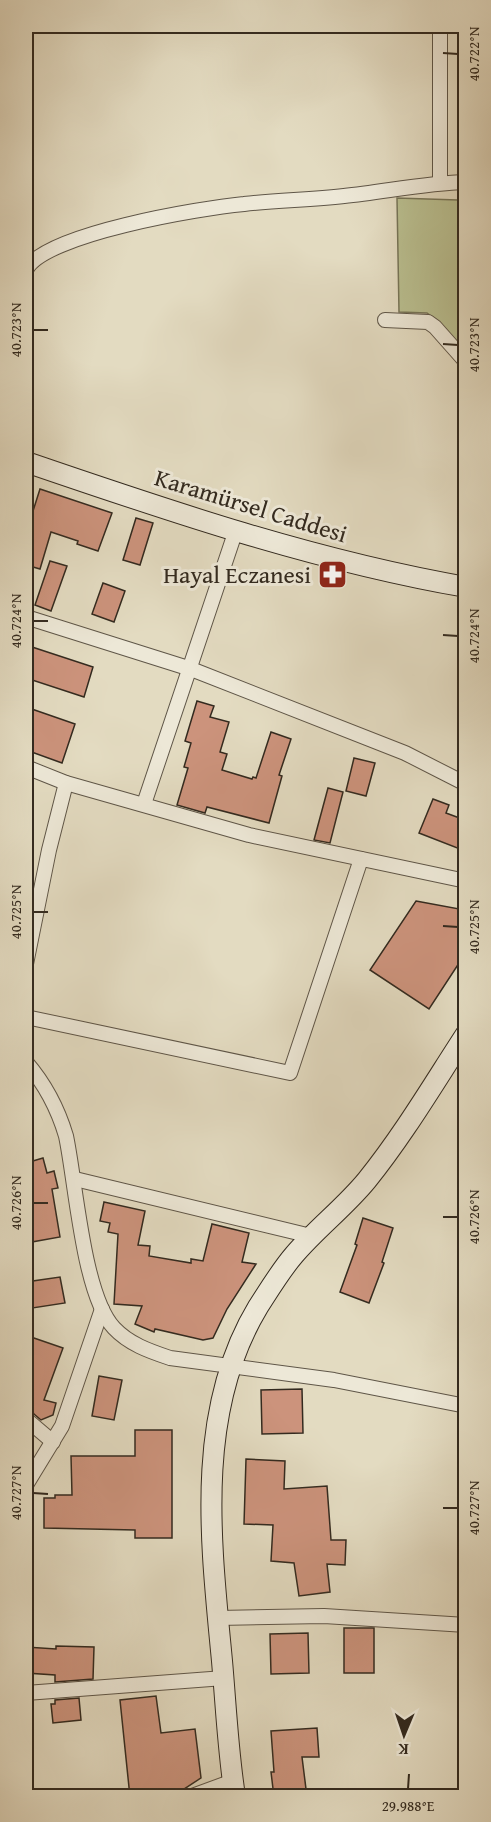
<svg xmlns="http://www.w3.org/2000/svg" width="491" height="1822" viewBox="0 0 491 1822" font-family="'Gentium Book Plus',serif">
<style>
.green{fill:#b9be8f;stroke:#767457;stroke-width:1.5}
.building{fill:#cc937c;stroke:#332a1f;stroke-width:1.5}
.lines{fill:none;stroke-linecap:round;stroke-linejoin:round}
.street-casing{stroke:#5f5648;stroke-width:16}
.secondary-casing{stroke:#332a1f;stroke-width:22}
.street{stroke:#ede8d7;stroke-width:14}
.secondary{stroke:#ede8d7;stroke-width:20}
.ticks{fill:none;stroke:#332a1f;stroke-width:2}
.labels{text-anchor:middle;stroke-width:6;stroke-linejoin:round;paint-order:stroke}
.street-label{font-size:24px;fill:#332a1f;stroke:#ede8d7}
.poi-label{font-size:24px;fill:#332a1f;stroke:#ede8d7;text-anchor:end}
.neatline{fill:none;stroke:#332a1f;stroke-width:2}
.ticks-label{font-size:15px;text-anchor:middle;fill:#332a1f}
</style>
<rect width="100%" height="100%" fill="#e3dbc1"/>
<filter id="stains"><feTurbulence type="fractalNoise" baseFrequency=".00333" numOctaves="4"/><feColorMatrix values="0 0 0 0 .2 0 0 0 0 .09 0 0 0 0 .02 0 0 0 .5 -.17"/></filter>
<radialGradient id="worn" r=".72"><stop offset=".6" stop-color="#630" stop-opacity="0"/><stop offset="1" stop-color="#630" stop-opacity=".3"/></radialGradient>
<polygon class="green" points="458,191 465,191 465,354 435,319 427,313 399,312 397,198 458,200"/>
<g class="building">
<polygon points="40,489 112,513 98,551 77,544 78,541 51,532 40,569 26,565 26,533"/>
<polygon points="136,518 153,523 140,565 123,560"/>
<polygon points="50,561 67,566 51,611 35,605"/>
<polygon points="103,583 125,591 114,622 92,614"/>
<polygon points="26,645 93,667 84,697 26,678"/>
<polygon points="197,701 214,706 210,717 229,722 220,752 227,754 222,770 252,779 253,777 256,778 271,732 291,739 279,775 282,776 269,823 207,807 205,813 177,805 188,768 184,767 191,743 185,741"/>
<polygon points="26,707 75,724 62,763 26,750"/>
<polygon points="354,758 375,763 366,796 346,791"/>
<polygon points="328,788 343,792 330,843 314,840"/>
<polygon points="433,799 449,805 446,813 465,820 465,851 419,833"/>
<polygon points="416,901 465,910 465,954 429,1009 370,970"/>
<polygon points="43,1158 47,1173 54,1171 58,1188 52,1189 60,1237 26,1243 26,1163"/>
<polygon points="104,1202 145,1211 138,1245 150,1246 149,1256 191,1263 191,1259 203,1261 212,1224 249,1233 242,1262 256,1264 227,1309 213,1338 203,1340 155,1329 154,1332 135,1324 142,1306 114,1304 118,1234 108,1232 110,1223 100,1221"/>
<polygon points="363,1218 393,1228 382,1262 384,1263 369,1303 340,1292 357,1245 355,1244"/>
<polygon points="60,1277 65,1303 26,1309 26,1282"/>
<polygon points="31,1337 63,1348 44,1400 56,1403 53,1415 41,1420 34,1414 26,1400 26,1351"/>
<polygon points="99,1376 122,1380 114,1420 92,1416"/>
<polygon points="302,1389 303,1433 262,1434 261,1390"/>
<polygon points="135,1430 172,1430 172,1538 135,1538 135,1530 44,1528 44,1498 55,1498 55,1495 72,1495 71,1456 135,1456"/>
<polygon points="246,1459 285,1461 284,1489 327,1486 331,1540 346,1540 345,1565 327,1564 330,1592 299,1596 294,1563 271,1561 273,1525 244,1524"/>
<rect x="344" y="1628" width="30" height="45"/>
<polygon points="308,1633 309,1673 271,1674 270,1634"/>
<polygon points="56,1646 94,1647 93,1679 55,1682 55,1675 26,1673 26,1647 56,1649"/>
<polygon points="156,1696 161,1733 195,1729 201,1778 175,1795 130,1797 120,1700"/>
<polygon points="79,1698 81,1720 53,1723 51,1704 55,1704 55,1700"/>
<polygon points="317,1728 319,1757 302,1757 307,1797 274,1797 271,1772 274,1772 271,1731"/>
</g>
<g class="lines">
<defs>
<g id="street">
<polyline points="440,183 440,26"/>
<path d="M 26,270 C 43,234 202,208 244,204 C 277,200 310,200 344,196 C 384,192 425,183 466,182"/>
<polyline points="385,320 428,322 435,327 466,362"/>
<polyline points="26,617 191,669 405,753 466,784"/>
<polyline points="26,767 66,783 249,835 466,881"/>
<polyline points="144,804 236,530"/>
<polyline points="26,964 49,850 66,783"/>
<polyline points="26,1017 290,1073 361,859"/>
<path d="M 26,1062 C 45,1084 58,1109 66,1136 C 76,1183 83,1295 114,1328 C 129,1344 149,1351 170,1358 L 334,1380 L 466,1406"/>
<polyline points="75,1179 311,1236"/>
<polyline points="26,1419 53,1442"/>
<polyline points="26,1485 62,1426 102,1309"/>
<polyline points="218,1618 324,1616 466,1625"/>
<polyline points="26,1693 224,1678"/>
<polyline points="192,1796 233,1781"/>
</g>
<g id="secondary">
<path d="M 26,462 C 169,511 316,561 466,587"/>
<path d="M 235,1796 C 228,1752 226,1706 222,1661 C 211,1544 194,1413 258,1307 C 269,1290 281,1270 294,1255 C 317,1228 345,1207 367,1180 C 404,1134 434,1083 466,1034"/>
</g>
</defs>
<use href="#street" class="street-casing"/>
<use href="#secondary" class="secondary-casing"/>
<use href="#street" class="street"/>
<use href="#secondary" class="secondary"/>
</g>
<path class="ticks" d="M 443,53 L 458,54M 33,330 L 48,330M 443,344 L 458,345M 33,621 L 48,621M 443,635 L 458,636M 33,912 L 48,912M 443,926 L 458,927M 33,1203 L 48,1203M 443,1217 L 458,1217M 33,1493 L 48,1494M 443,1508 L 458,1508M 408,1789 L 409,1774"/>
<defs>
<symbol id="pharmacy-square" viewBox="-11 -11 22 22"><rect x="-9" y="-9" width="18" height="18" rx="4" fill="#8f2418" stroke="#ede8d7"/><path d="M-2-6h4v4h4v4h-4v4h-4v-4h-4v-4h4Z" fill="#fff"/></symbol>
</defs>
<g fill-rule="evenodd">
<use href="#pharmacy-square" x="316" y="558" width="33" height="33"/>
</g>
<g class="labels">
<g class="street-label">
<text transform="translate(251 506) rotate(17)" y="8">Karamürsel Caddesi</text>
</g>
<g class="poi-label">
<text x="311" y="583">Hayal Eczanesi</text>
</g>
</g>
<rect width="491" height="1822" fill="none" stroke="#e3dbc1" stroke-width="66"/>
<g transform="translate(404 1735) rotate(182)" stroke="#ede8d7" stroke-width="4.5" paint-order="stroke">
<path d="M0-4.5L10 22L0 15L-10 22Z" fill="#332a1f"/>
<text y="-9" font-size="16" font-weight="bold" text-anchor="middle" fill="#332a1f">K</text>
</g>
<rect x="33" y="33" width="425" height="1756" class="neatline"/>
<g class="ticks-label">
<text transform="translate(474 54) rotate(-90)" y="5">40.722°N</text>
<text transform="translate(16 330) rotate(-90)" y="5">40.723°N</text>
<text transform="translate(474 345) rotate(-90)" y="5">40.723°N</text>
<text transform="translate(16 621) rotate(-90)" y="5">40.724°N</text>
<text transform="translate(474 636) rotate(-90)" y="5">40.724°N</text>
<text transform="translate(16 912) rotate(-90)" y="5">40.725°N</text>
<text transform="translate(474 927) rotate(-90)" y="5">40.725°N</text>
<text transform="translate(16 1203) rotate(-90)" y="5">40.726°N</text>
<text transform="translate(474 1217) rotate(-90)" y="5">40.726°N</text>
<text transform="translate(16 1493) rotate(-90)" y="5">40.727°N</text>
<text transform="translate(474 1508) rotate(-90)" y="5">40.727°N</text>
<text x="408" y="1811">29.988°E</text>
</g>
<rect width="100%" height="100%" filter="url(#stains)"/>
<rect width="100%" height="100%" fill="url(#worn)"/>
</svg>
